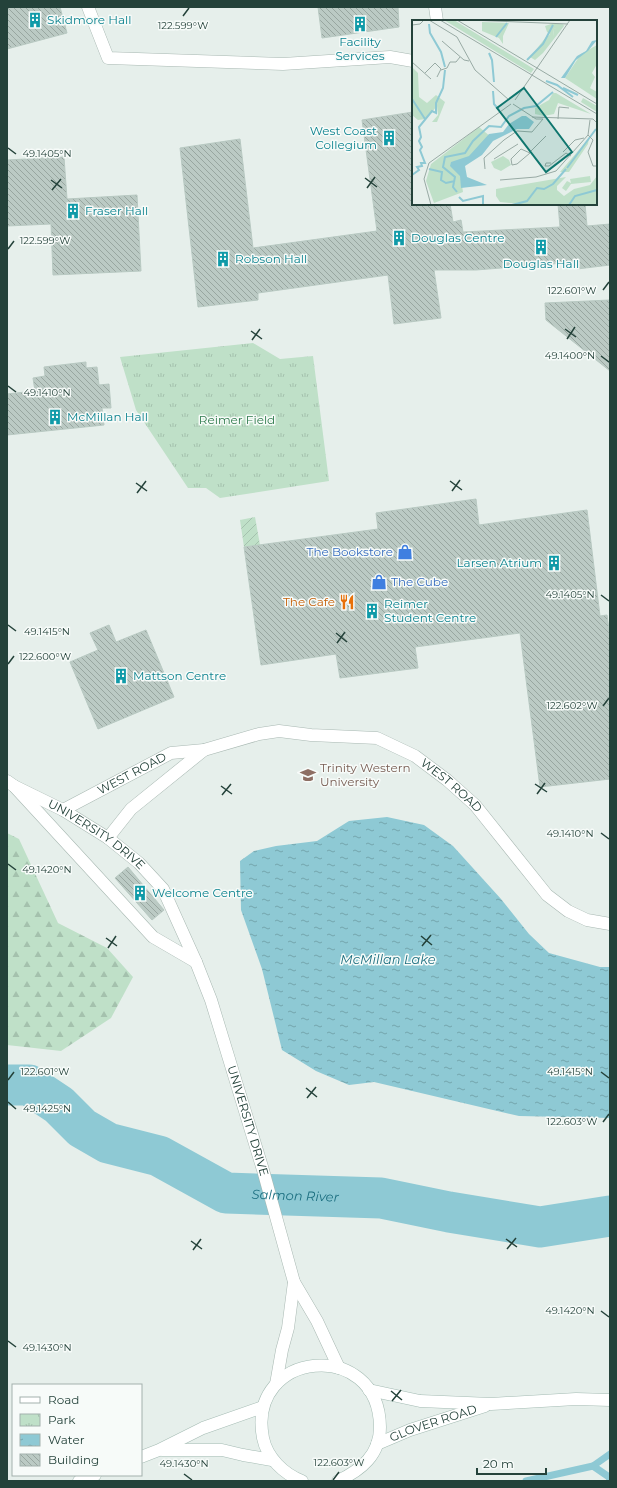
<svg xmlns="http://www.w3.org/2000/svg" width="617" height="1488" viewBox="0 0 617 1488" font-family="Montserrat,sans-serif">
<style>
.forest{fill:url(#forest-firs)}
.park{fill:url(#park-tufts)}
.garden{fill:url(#garden-furrows)}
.water{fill:url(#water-ripples)}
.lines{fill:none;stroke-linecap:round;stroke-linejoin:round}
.stream{stroke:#8ec9d4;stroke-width:7}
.river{stroke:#8ec9d4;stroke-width:41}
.building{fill:url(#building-back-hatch);stroke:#b8c9c2}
.minor-casing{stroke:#a8b8b2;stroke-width:13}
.secondary-casing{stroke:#a4bbb3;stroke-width:13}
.minor{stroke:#fff;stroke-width:12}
.secondary{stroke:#fff;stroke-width:12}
.ticks{fill:none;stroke:#24423a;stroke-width:1.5}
.labels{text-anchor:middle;stroke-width:3;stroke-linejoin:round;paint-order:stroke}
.culture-label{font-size:12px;fill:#0d838f;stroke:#f7fbf9;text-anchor:start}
.park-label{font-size:12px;fill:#2d7a4b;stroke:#f7fbf9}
.shop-label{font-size:12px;fill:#366cbe;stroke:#f7fbf9;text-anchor:end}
.food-label{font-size:12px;fill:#c56008;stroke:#f7fbf9;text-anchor:end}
.education-label{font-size:12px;fill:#785e54;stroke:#f7fbf9;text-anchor:start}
.street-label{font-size:12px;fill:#24423a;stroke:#f7fbf9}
.water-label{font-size:13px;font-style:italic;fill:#1c6f80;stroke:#f7fbf9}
.inset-river{fill:none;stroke:#8ec9d4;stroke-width:2}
.inset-road{fill:none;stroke:#98aaa4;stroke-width:1}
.view{fill:#0f766e;fill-opacity:0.15;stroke:#0f766e;stroke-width:2}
.inset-edge{fill:none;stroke:#24423a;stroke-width:2}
.ticks-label{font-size:10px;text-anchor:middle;fill:#24423a;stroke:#f7fbf9;stroke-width:3;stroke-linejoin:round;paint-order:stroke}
</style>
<defs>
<pattern id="forest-firs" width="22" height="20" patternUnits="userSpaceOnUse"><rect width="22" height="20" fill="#bfe0c8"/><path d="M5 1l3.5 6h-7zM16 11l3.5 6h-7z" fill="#a4c1ad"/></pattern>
<pattern id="park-tufts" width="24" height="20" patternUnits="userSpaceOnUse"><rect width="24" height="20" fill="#bfe0c8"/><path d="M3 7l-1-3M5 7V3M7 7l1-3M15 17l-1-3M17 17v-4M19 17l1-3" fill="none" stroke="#a4c1ad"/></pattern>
<pattern id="garden-furrows" width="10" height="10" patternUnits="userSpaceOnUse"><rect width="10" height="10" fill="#bfe0c8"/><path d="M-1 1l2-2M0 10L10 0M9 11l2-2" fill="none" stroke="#a4c1ad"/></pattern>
<pattern id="water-ripples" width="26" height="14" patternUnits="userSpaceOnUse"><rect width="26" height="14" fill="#8ec9d4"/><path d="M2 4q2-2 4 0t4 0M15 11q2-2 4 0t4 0" fill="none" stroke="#74a5ad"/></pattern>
<pattern id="building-back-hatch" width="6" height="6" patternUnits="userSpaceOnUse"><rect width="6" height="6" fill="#bbcac4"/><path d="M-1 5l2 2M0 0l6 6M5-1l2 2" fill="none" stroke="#98a6a0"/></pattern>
</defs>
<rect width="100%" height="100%" fill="#e6efeb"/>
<polygon class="forest" points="7,833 19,839 58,923 107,948 133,977 111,1018 61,1051 7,1045"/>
<polygon class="park" points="253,343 280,359 313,356 329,481 220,498 206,488 188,488 136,410 120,357"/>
<polygon class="garden" points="255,517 260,545 244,547 240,520"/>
<polygon class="water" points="387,817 424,825 453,846 501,899 529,934 549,953 600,967 610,967 610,1118 519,1116 374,1082 349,1085 316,1071 282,1050 262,969 241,910 240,861 254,851 276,846 317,841 349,821"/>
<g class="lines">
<g class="stream">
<polyline points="610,1454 593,1466 609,1477 610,1481"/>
<polyline points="526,1481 593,1466"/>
</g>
<path class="river" id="s1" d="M 7,1085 L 29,1085 L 59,1105 L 82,1128 L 108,1143 L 159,1156 L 226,1193 L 381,1198 L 449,1212 L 540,1227 L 610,1216"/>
</g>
<g class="building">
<polygon points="7,7 60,7 67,33 7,49"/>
<polygon points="318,7 398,7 399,27 322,38"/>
<polygon points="413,112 413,204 450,204 453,222 461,220 463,232 560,227 558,204 585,204 587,226 610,224 610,265 577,269 576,262 476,270 434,270 441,318 394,324 388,275 258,293 258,300 198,307 180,148 240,139 253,248 377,231 362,120"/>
<polygon points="64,157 67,199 137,195 141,271 53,275 51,224 7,226 7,160"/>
<polygon points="610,300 610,371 546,320 545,303"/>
<polygon points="86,362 86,368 97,367 99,385 109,384 111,408 102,408 104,425 7,435 7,394 35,391 33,378 45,376 44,367"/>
<polygon points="476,499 479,525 587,510 600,616 607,615 610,637 610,779 540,787 520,633 415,647 418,668 340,678 336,654 261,665 244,547 378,529 376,513"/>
<polygon points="109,625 116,642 146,630 174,697 98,729 70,662 98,650 90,633"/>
<polygon points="128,867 164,910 152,920 115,878"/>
</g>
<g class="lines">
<defs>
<g id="minor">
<polyline points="88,7 108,58 283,64 390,57 413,61"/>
<polyline points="435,7 437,21"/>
<polyline points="7,781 14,786 153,937 196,962"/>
<path id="s2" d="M 14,786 L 63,810 L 108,838 L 139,863 L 163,889 L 196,962 L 211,1000 L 263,1170 L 294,1282 L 317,1321 L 339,1368"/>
<path id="s3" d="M 63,810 L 171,753 L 204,750 L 259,734 L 279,731 L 311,735 L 377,738 L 415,756 L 447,780 L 475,805 L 547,895 L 568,911 L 587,920 L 610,924"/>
<polyline points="108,838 131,809 204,750"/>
<polyline points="276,1384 282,1350 288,1328 294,1282"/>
</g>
<g id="secondary">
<polyline points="369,1390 420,1401 491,1404 576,1399 610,1400"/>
<path id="s4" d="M 377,1444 L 410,1430 L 485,1406"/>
<polyline points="162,1450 222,1450 243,1455 272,1460"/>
<polyline points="141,1457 159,1450 203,1428 263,1407"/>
<polyline points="79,1481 95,1475"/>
<path d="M 302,1481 C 284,1474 267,1458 263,1438 C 246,1350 379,1337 380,1427 C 380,1455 361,1470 338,1481"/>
</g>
</defs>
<use href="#minor" class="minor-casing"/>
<use href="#secondary" class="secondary-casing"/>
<use href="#minor" class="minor"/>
<use href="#secondary" class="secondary"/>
</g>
<path class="ticks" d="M 183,16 L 189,8M 8,148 L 16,154M 365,178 L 377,187M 51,180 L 62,188M 367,188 L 375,177M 52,190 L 61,179M 8,249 L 14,241M 603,290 L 609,282M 565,329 L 576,337M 251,331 L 262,339M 567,339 L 575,327M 252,340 L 260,329M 601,356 L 609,362M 8,386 L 16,392M 450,481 L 462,490M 136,483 L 147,491M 452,491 L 460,480M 137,493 L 146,481M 601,595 L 609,601M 8,625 L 16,631M 336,633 L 347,642M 337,643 L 345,632M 8,664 L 14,656M 603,706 L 609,698M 535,784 L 547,792M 221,786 L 232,794M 537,794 L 545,783M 222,795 L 231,784M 601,833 L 609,839M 8,864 L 16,870M 421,936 L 432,945M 106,938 L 117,946M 422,946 L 431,935M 108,948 L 116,936M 601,1072 L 609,1078M 8,1080 L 14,1072M 306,1088 L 317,1097M 307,1098 L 316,1087M 8,1102 L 16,1109M 603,1122 L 609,1114M 506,1239 L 517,1247M 191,1241 L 202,1249M 507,1249 L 516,1238M 193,1250 L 201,1239M 601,1311 L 609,1317M 8,1341 L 16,1347M 391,1391 L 402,1400M 392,1401 L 401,1390M 184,1474 L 192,1480M 333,1480 L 339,1472"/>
<defs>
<symbol id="building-bare" viewBox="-9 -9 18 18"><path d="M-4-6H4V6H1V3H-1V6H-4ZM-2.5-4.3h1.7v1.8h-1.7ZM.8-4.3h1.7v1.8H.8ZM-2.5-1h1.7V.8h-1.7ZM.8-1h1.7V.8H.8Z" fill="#0f9aa8" stroke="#f7fbf9" stroke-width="2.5" paint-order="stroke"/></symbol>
<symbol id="shop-bare" viewBox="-9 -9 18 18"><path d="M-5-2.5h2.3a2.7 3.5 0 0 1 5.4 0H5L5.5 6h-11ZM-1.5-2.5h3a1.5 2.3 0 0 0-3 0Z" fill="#3f7fe0" stroke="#f7fbf9" stroke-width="2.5" paint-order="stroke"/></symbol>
<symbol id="restaurant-bare" viewBox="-9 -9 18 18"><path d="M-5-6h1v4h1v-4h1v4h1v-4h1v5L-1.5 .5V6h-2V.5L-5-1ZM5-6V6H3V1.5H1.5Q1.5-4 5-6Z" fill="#e8710a" stroke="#f7fbf9" stroke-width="2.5" paint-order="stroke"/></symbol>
<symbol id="university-bare" viewBox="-9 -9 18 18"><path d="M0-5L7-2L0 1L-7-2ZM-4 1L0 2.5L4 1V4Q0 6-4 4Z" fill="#8d6e63" stroke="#f7fbf9" stroke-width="2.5" paint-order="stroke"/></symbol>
</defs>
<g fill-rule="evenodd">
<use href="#building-bare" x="24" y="9" width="22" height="22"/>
<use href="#building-bare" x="349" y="13" width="22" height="22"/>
<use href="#building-bare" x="378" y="127" width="22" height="22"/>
<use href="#building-bare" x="62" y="200" width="22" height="22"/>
<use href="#building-bare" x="388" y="227" width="22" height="22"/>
<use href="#building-bare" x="530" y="236" width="22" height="22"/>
<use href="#building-bare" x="212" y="248" width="22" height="22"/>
<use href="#building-bare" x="44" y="406" width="22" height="22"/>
<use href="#shop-bare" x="394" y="541" width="22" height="22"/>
<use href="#building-bare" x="543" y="552" width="22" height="22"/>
<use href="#shop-bare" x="368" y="571" width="22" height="22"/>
<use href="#restaurant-bare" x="336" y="591" width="22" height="22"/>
<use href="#building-bare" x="361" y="600" width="22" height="22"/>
<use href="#building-bare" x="110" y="665" width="22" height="22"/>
<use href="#university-bare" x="297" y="764" width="22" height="22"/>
<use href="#building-bare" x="129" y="882" width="22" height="22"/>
</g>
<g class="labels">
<g class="culture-label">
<text x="47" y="24">Skidmore Hall</text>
<text x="360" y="46" text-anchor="middle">Facility<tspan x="360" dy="14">Services</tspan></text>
<text x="377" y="135" text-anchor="end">West Coast<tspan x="377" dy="14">Collegium</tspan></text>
<text x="85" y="215">Fraser Hall</text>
<text x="411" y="242">Douglas Centre</text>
<text x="235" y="263">Robson Hall</text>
<text x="541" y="268" text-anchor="middle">Douglas Hall</text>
<text x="67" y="421">McMillan Hall</text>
<text x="542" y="567" text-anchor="end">Larsen Atrium</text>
<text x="384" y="608">Reimer<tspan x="384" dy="14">Student Centre</tspan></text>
<text x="133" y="680">Mattson Centre</text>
<text x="152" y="897">Welcome Centre</text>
</g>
<g class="park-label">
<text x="237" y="424">Reimer Field</text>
</g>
<g class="shop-label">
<text x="393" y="556">The Bookstore</text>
<text x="391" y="586" text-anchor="start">The Cube</text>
</g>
<g class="food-label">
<text x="335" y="606">The Cafe</text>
</g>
<g class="education-label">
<text x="320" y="772">Trinity Western<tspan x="320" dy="14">University</tspan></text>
</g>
<g class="street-label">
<text dy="4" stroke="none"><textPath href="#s3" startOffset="78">WEST ROAD</textPath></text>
<text dy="4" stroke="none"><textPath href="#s3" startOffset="420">WEST ROAD</textPath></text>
<text dy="4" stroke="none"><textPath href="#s2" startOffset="96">UNIVERSITY DRIVE</textPath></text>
<text dy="4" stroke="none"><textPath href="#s2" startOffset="430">UNIVERSITY DRIVE</textPath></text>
<text dy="4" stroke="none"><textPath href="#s4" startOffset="60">GLOVER ROAD</textPath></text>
</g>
<g class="water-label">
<text x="388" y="964">McMillan Lake</text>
<text dy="5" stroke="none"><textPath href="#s1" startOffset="319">Salmon River</textPath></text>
</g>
</g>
<g transform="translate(412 20)">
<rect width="185" height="185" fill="#e6efeb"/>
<path d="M 32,0 L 42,0 L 122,49 L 119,53 ZM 150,4 L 152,6 L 131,33 L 123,40 L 118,37 L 135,16 L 141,16 L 142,9 ZM 171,78 L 185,86 L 185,92 L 169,82 ZM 178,156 L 179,162 L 159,164 L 154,171 L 150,168 L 155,161 L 159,163 L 158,159 Z" fill="#bfe0c8"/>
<path d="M 70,2 L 97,3 L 91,16 L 91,24 L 87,18 L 70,11 ZM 142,3 L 153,5 L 142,9 L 141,16 L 135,17 L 138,14 L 135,12 L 133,6 ZM 185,25 L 185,44 L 180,53 L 183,57 L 178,68 L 185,72 L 185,79 L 153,58 L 169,34 ZM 0,47 L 6,53 L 7,77 L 15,83 L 24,75 L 33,82 L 25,102 L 20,102 L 26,95 L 25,86 L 14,99 L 6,100 L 0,95 ZM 141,73 L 144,73 L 179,94 L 146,83 L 142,94 L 132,96 L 123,94 L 123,88 L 137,80 ZM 177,118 L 176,124 L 157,152 L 148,152 ZM 185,156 L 185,185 L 120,185 L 88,182 L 84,176 L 84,169 L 154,157 L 145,166 L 145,170 L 152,176 L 162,169 L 178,165 Z" fill="#bfe0c8"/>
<path d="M 67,107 L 79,117 L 47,147 L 51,172 L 22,183 L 14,161 L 19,144 ZM 91,136 L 97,140 L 99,145 L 89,151 L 82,148 L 79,142 Z" fill="#bfe0c8"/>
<path d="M 185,20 L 176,31 L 164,40 L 153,58 L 149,58 L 165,36 L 174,31 L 180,21 ZM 110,96 L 114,96 L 122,102 L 117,109 L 105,109 L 81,121 L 70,135 L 53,146 L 55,157 L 75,165 L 49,168 L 48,156 L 38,146 L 39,142 L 57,136 L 77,114 L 91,112 L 97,104 Z" fill="#8ec9d4"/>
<path class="inset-river" d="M 17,4 L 18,13 L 29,32 L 33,47M 84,17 L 95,3M 77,33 L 80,40 L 82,62M 115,40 L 131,24 L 141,5M 134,61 L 145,65 L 161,77M 151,68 L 166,75M 81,71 L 82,84 L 87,90M 0,79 L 13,99M 155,148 L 184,109M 17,149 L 30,152 L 29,160 L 34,163 L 43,161M 0,155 L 7,150 L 5,147 L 10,146 L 9,143 L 13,143 L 8,130 L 10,127 L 7,121 L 9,117 L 7,107 L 20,91 L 24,93 L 24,83 L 31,68 L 33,50M 45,172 L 41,167 L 43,157 L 31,147 L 33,137 L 53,133 L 61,121 L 77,106 L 89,107 L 97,96 L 112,88 L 124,86 L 141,72M 47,177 L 51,181 L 71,176 L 71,185M 100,185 L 115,181 L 125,168 L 132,169 L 141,164 L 154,149M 157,185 L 163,176 L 185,170"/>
<path class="inset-road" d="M 17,0 L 45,17 L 63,50 L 97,80M 28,0 L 185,94M 45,0 L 185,84M 57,0 L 156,4M 0,5 L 8,4 L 12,0M 30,21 L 52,40 L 57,41M 0,42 L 19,59M 29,50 L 35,48 L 38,42 L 44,42 L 48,37M 13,53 L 23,43 L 29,49 L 25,57M 103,80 L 158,0M 101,84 L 124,99 L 131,99M 120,97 L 181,99 L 185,103M 146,99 L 147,87 L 157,88M 176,115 L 181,120 L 176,132 L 181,146 L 185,146M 109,129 L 118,133 L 105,144 L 100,145 L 99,139 ZM 118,132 L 134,116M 151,132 L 163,120 L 172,118M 82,139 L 106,124M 139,143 L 134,143 L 133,146 L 137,146 L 154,133 L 159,136M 73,149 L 72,138 L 92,120 L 105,111 L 120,112 L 131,99M 88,160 L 124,157 L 144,151 L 176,115 L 178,100M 19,185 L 12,159 L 17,143 L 99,84"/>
<path class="view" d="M 112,68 L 160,132 L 134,152 L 85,88 Z"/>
<rect width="185" height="185" class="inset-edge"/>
</g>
<g class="ticks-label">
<text x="183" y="29">122.599°W</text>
<text x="47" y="157">49.1405°N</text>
<text x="45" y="244">122.599°W</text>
<text x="572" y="294">122.601°W</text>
<text x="570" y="359">49.1400°N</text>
<text x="47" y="396">49.1410°N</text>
<text x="570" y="598">49.1405°N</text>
<text x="47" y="635">49.1415°N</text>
<text x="45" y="660">122.600°W</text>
<text x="572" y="709">122.602°W</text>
<text x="570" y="837">49.1410°N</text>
<text x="47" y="873">49.1420°N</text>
<text x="45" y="1075">122.601°W</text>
<text x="570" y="1075">49.1415°N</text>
<text x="47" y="1112">49.1425°N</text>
<text x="572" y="1125">122.603°W</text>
<text x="570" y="1314">49.1420°N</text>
<text x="47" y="1351">49.1430°N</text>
<text x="339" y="1466">122.603°W</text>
<text x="184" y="1467">49.1430°N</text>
</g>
<rect width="617" height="1488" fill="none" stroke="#24423a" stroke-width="16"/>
<rect x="12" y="1384" width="130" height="92" fill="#f7fbf9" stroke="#a3b1ad"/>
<rect x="20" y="1397" width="20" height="6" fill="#ffffff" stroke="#a3b1ad"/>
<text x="48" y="1404" font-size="12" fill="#24423a">Road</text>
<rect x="20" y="1414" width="20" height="12" fill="url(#park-tufts)" stroke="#a3b1ad"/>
<text x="48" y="1424" font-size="12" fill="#24423a">Park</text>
<rect x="20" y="1434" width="20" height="12" fill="url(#water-ripples)" stroke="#a3b1ad"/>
<text x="48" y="1444" font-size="12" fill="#24423a">Water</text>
<rect x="20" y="1454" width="20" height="12" fill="url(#building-back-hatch)" stroke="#a3b1ad"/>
<text x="48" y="1464" font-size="12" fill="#24423a">Building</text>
<path d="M477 1468v6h69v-6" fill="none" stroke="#24423a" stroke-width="2"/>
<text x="483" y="1468" font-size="12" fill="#24423a" stroke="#f7fbf9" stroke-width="3" paint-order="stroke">20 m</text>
</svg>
